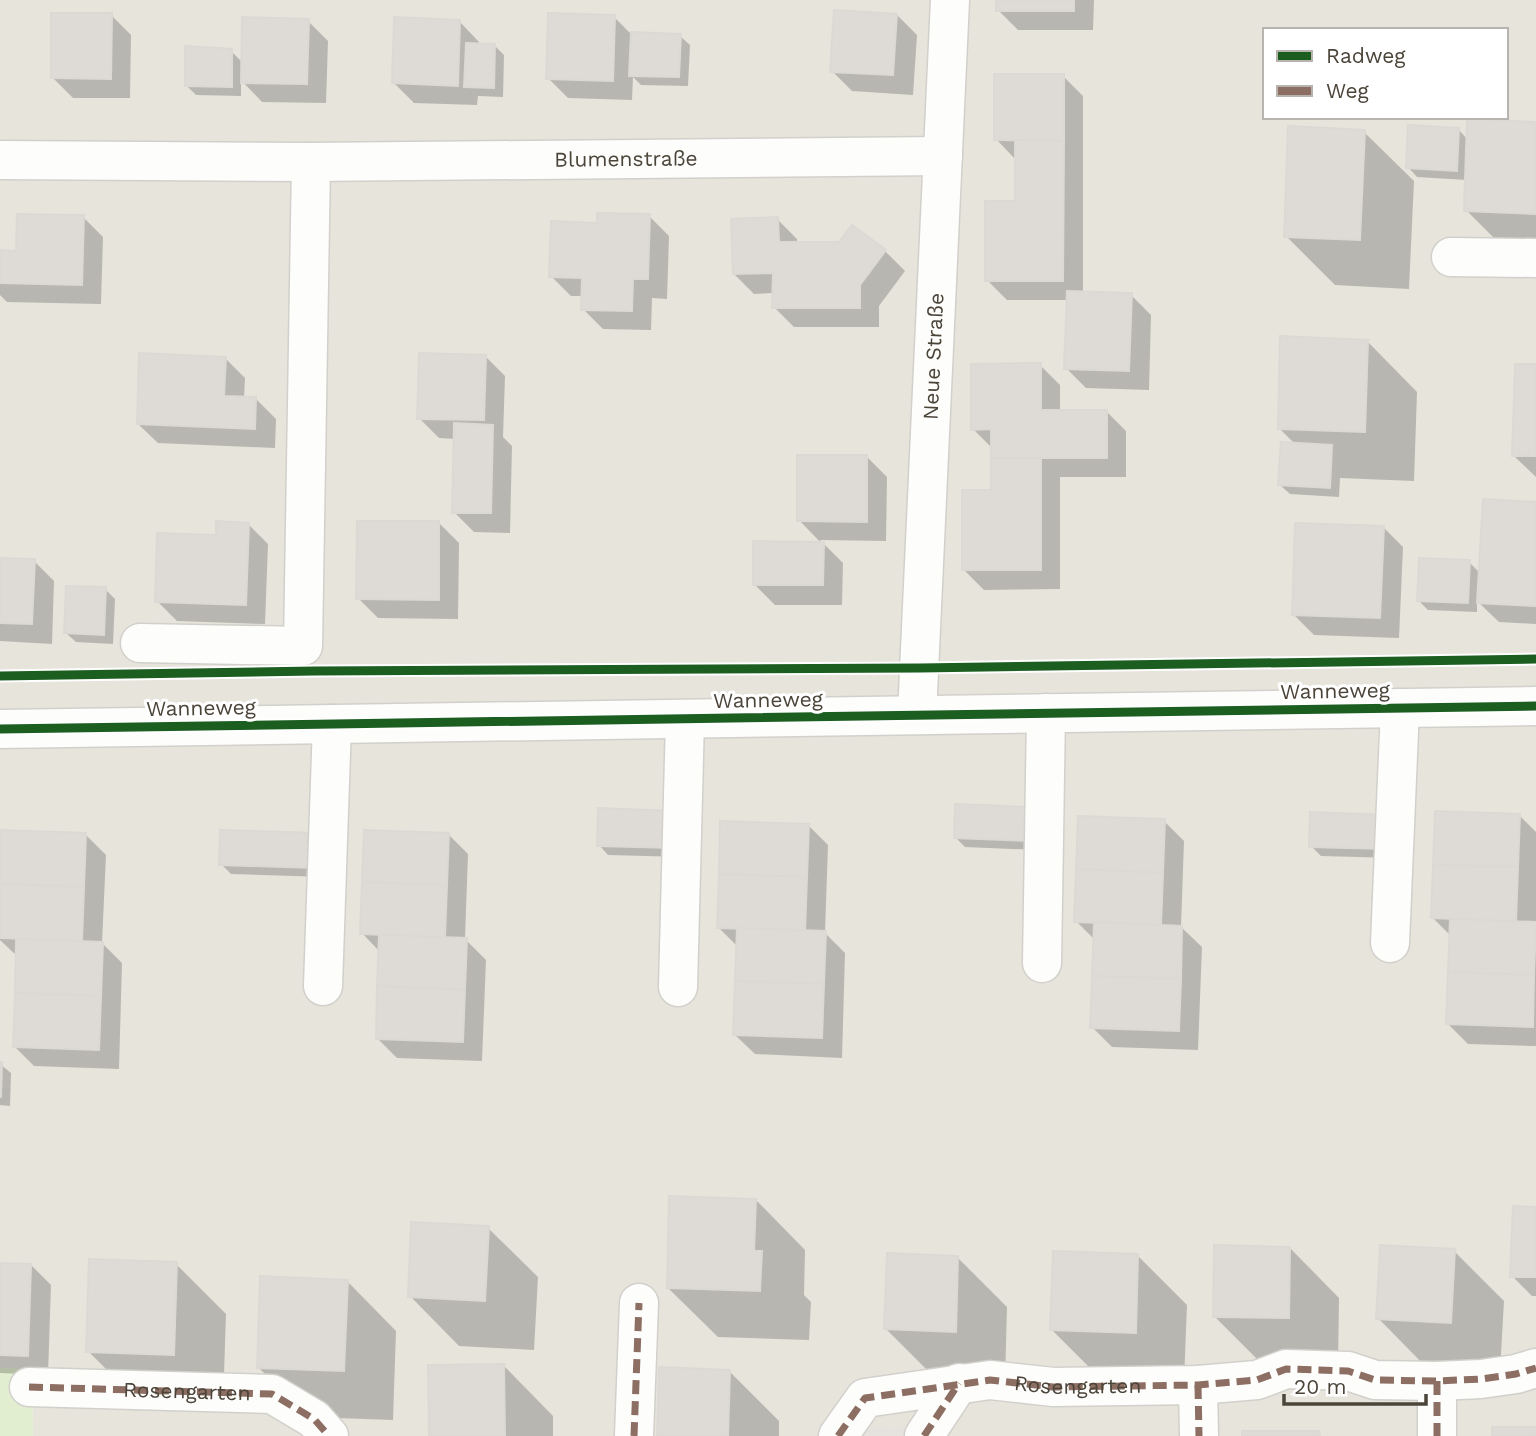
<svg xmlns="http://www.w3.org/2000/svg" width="1536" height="1436" viewBox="0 0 1536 1436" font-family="'Work Sans',sans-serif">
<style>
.residential{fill:#e7e4dc;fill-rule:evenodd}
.green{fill:#e1eecf}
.parking{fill:#e6e3df}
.shadow{fill:#0003}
.building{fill:#dedbd6;stroke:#dcd9d4;stroke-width:2}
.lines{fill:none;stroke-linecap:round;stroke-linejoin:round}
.minor-casing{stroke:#d2d0cb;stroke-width:41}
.minor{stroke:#fdfdfc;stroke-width:38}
.quiet{stroke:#8d6e63;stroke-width:7;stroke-dasharray:14 7;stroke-linecap:butt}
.cycleway-casing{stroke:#fff;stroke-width:13}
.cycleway{stroke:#1b5e20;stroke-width:9}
.labels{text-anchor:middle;stroke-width:6;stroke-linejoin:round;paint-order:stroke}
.street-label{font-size:21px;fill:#4b4439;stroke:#fff}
</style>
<rect width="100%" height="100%" fill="#f4f2ee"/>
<path class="residential" d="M 0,0 L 1536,0 L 1536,1436 L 33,1436 L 32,1370 L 0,1368 ZM 1265,30 L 1506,30 L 1506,117 L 1265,117 Z"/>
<polygon class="green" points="0,1368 32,1369 33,1436 0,1436"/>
<polygon class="parking" points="871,1426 914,1427 907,1436 863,1436"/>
<g class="shadow">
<polygon points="998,0 1094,0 1093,30 1018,30 998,10"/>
<polygon points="111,15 131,35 130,98 73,98 53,78"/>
<polygon points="897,15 917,35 913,95 852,91 832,71"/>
<polygon points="614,17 631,34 680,36 690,45 688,86 641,85 633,77 632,100 568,98 548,78"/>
<polygon points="308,21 328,41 326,103 262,102 241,80 241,96 196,95 187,86 231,51 243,63"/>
<polygon points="460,22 479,42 479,45 495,46 504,55 503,97 478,96 477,105 414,103 394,83"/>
<polygon points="1063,76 1083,96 1083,293 1131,295 1151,315 1149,390 1086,388 1066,368 1068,300 1007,300 987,280 1016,203 1016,160 996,139"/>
<polygon points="1536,123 1536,261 1516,260 1466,210 1467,180 1417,177 1408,167 1459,130 1468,140"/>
<polygon points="1364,132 1414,181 1409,289 1335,285 1286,236"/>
<polygon points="649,216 669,236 667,299 652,298 651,330 603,329 583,309 583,296 571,296 551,276 598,225"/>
<polygon points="83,217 103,237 101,304 7,302 0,295 0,252 17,253"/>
<polygon points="777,219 797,239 797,244 885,251 905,271 879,306 879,327 794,327 774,307 774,293 754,294 734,274"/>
<polygon points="1368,342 1417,392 1414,481 1340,478 1339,497 1290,494 1280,485 1296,445 1279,428"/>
<polygon points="485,356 505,376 503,437 512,446 510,533 474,532 454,512 455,439 439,438 419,418"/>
<polygon points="225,358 245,378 244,399 256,399 276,419 275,448 158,443 138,424"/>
<polygon points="1040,365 1060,385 1060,411 1106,411 1126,431 1126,477 1060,477 1060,589 984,590 964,570 993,491 993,449 973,429"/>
<polygon points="1536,366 1536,477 1513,455"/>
<polygon points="867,457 887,477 886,541 820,540 843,563 842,605 775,605 755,585 822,544 799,520"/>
<polygon points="1536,504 1536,624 1499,622 1477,601 1477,612 1428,610 1418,600 1469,562 1480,573"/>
<polygon points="439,523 459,543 458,619 378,618 358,598"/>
<polygon points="248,524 268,544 265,624 177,621 157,601"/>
<polygon points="1383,527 1403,547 1399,638 1314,635 1294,615"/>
<polygon points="0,560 34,561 54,581 52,644 0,641"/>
<polygon points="105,589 115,599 113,644 76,642 66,633"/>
<polygon points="1030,809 1038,850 965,847 956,838"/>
<polygon points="675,813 683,857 608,855 599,845"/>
<polygon points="1519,815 1536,832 1536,1046 1468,1044 1448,1024 1451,936 1433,918"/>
<polygon points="1386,816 1395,858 1321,856 1311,846"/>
<polygon points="1164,821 1184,841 1181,927 1202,947 1198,1050 1112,1047 1092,1027 1095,940 1076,921"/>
<polygon points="808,825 828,845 825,933 845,953 842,1058 755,1054 735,1035 738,947 718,927"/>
<polygon points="448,834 468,854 465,939 486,960 482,1061 397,1058 377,1038 380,952 362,933"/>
<polygon points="86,835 106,855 102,943 122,963 119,1069 34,1066 14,1046 18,957 0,940 0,876"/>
<polygon points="317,835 325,877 231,874 221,864"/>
<polygon points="0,1064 11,1073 10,1106 0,1105"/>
<polygon points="756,1200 805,1250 804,1295 811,1302 809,1340 718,1337 668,1288"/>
<polygon points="1536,1209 1536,1296 1532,1296 1512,1276"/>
<polygon points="488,1228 538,1277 534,1350 459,1346 410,1296"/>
<polygon points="1290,1248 1339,1298 1338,1367 1264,1366 1214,1316"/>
<polygon points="1454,1251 1504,1301 1500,1372 1427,1368 1378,1318"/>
<polygon points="1138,1256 1187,1305 1184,1382 1101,1379 1052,1330"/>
<polygon points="957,1257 1007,1307 1005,1381 935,1378 886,1329"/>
<polygon points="0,1264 31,1265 51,1285 48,1375 0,1373"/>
<polygon points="176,1264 226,1314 223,1404 138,1401 88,1351"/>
<polygon points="347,1281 396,1331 393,1420 308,1417 259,1368"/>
<polygon points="504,1366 553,1416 553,1436 431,1436"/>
<polygon points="730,1372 779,1421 779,1436 658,1436"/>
</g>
<g class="building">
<rect x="996" y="0" width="78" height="11"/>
<polygon points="834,10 897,14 893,75 830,72"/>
<polygon points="51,13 112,13 111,79 51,78"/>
<polygon points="548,13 615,15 613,81 546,79"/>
<polygon points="242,17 309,19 307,84 241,83"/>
<polygon points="394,17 460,20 458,86 392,83"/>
<polygon points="631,32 681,34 679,77 629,76"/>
<polygon points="466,43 495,44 494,88 464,87"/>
<polygon points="185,46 232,49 232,87 185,86"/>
<polygon points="994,74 1064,74 1064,141 994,140"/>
<polygon points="1467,119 1536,122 1536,214 1464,211"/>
<polygon points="1408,125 1459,128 1457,171 1406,168"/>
<polygon points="1288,126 1365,130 1360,240 1284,237"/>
<polygon points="1015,140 1064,141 1063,281 985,281 985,201 1015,201"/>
<polygon points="597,213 650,214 648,279 633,279 632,311 581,310 582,278 549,277 551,221 597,223"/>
<polygon points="17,214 84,215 82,285 0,283 0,250 16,251"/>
<polygon points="778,217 779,242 839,242 852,225 886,250 860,285 860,308 772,308 773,273 733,274 731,219"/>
<polygon points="1067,291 1132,293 1129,371 1064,369"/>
<polygon points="1280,336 1368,340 1365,432 1278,429"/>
<polygon points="139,353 226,357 224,396 256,397 255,429 137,424"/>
<polygon points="419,353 486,355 484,420 417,419"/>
<polygon points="1041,363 1041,410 1107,410 1107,458 991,458 991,429 971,430 971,364"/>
<polygon points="1515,364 1536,364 1536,456 1512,456"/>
<polygon points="454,423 493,425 491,513 452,513"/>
<polygon points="1281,442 1332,445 1330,488 1278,485"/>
<polygon points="797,455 867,455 867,522 797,521"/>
<polygon points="991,458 1041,458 1041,570 962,570 962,490 991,490"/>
<polygon points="1483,499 1536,502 1536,606 1477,603"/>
<polygon points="216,521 249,523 246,605 155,602 157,533 216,535"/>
<polygon points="357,521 439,521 439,600 356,599"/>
<polygon points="1295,523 1384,526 1380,618 1292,615"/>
<polygon points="753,541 824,542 823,585 753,585"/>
<polygon points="0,558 35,559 32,624 0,623"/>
<polygon points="1419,558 1470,560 1468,603 1417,601"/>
<polygon points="66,586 106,587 104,635 64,633"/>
<polygon points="955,804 1030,807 1029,841 954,838"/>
<polygon points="598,808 675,811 674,848 597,846"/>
<polygon points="1435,811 1520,814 1518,867 1433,865"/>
<polygon points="1310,812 1387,815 1386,849 1309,847"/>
<polygon points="1078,816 1165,819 1163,873 1076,869"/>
<polygon points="720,821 809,824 807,877 719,874"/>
<polygon points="0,830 86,833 84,887 0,884"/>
<polygon points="220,830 317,833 316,868 219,865"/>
<polygon points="364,830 449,833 447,885 362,882"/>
<polygon points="1433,865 1518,867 1516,921 1431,918"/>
<polygon points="1076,869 1163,873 1161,925 1074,922"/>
<polygon points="719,874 807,877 805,931 717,928"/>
<polygon points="362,882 447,885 445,937 360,934"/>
<polygon points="0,884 84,887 82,941 0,938"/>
<polygon points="1450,919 1536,922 1534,975 1448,972"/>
<polygon points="1094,922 1182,926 1181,979 1092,976"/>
<polygon points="737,928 826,931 824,984 735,981"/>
<polygon points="379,935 467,938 465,990 377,986"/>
<polygon points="16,939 103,942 101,996 15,993"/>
<polygon points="1448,972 1534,975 1533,1027 1446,1024"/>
<polygon points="1092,976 1181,979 1179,1031 1090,1028"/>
<polygon points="735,981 824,984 822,1038 733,1035"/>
<polygon points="377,986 465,990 463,1042 376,1039"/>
<polygon points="15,993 101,996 99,1050 13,1047"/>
<polygon points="0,1062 2,1062 1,1097 0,1097"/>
<polygon points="669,1196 756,1199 754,1251 762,1251 760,1291 667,1288"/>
<polygon points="1513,1206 1536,1207 1536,1277 1510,1277"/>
<polygon points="411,1222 489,1226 485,1301 408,1297"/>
<polygon points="1214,1245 1290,1247 1289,1318 1213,1317"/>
<polygon points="1380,1245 1455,1249 1451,1323 1376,1319"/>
<polygon points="1053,1251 1138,1254 1136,1333 1050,1330"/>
<polygon points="887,1253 958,1256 956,1332 884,1329"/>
<polygon points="89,1259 177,1262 174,1355 86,1352"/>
<polygon points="0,1263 31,1264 28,1356 0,1355"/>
<polygon points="260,1276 348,1280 344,1371 257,1368"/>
<polygon points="504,1364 505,1436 429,1436 428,1365"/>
<polygon points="659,1367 730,1370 728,1436 657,1436"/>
<rect x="1492" y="1427" width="44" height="9"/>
<polygon points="1242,1431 1319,1431 1320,1436 1242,1436"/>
</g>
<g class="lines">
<defs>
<g id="minor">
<path id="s1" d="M 0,160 L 311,162 L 943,156"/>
<polyline points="1451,257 1536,258"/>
<polyline points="140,643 303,646 311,162"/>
<path id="s2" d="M 917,715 L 950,0"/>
<polyline points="0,729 1536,706"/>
<polyline points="1390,943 1400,708"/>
<polyline points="1042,963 1046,713"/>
<polyline points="323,986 332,724"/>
<polyline points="678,987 685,719"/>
<polyline points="1437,1381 1437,1436"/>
<polyline points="1198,1385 1199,1436"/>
<polyline points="29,1387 272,1394 314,1419 329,1436"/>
<polyline points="634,1436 639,1303"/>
<path id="s3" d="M 838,1436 L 865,1398 L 990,1380 L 1053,1387 L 1198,1385 L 1257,1380 L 1286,1369 L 1348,1371 L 1375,1380 L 1437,1381 L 1481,1379 L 1516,1374 L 1536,1368"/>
<polyline points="924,1436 959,1383"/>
</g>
</defs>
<use href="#minor" class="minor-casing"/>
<use href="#minor" class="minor"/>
<g class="quiet">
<polyline points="1437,1381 1437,1436"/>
<polyline points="1198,1385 1199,1436"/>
<path id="s4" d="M 29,1387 L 272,1394 L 314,1419 L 329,1436"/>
<polyline points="634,1436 639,1303"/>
<polyline points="838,1436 865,1398 990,1380 1053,1387 1198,1385 1257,1380 1286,1369 1348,1371 1375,1380 1437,1381 1481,1379 1516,1374 1536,1368"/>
<polyline points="924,1436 959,1383"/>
</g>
<defs>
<g id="cycleway">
<polyline points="0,676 315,671 920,668 1536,659"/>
<polyline points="0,729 1536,706"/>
</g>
</defs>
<use href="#cycleway" class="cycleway-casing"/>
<use href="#cycleway" class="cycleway"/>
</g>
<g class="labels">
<g class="street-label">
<text dy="7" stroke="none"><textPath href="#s1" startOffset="626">Blumenstraße</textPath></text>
<text dy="7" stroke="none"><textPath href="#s2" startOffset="359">Neue Straße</textPath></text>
<text transform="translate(1335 691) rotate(-1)" y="7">Wanneweg</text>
<text transform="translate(768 700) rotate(-1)" y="7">Wanneweg</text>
<text transform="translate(201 708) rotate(-1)" y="7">Wanneweg</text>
<text dy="7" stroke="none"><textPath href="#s3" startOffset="261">Rosengarten</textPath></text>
<text dy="7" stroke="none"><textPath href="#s4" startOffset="158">Rosengarten</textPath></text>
</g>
</g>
<rect x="1263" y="28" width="245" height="91" fill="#ffffff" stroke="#b7b4b0" stroke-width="2"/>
<rect x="1277" y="51" width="35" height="10" fill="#1b5e20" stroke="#b7b4b0" stroke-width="2"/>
<text x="1326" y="63" font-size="21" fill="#4b4439">Radweg</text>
<rect x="1277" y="86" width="35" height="10" fill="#8d6e63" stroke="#b7b4b0" stroke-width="2"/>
<text x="1326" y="98" font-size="21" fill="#4b4439">Weg</text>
<path d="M1284 1394v10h142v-10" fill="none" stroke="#4b4439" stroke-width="3.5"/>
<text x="1294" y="1394" font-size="21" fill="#4b4439" stroke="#ffffff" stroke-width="5" paint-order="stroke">20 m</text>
</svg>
